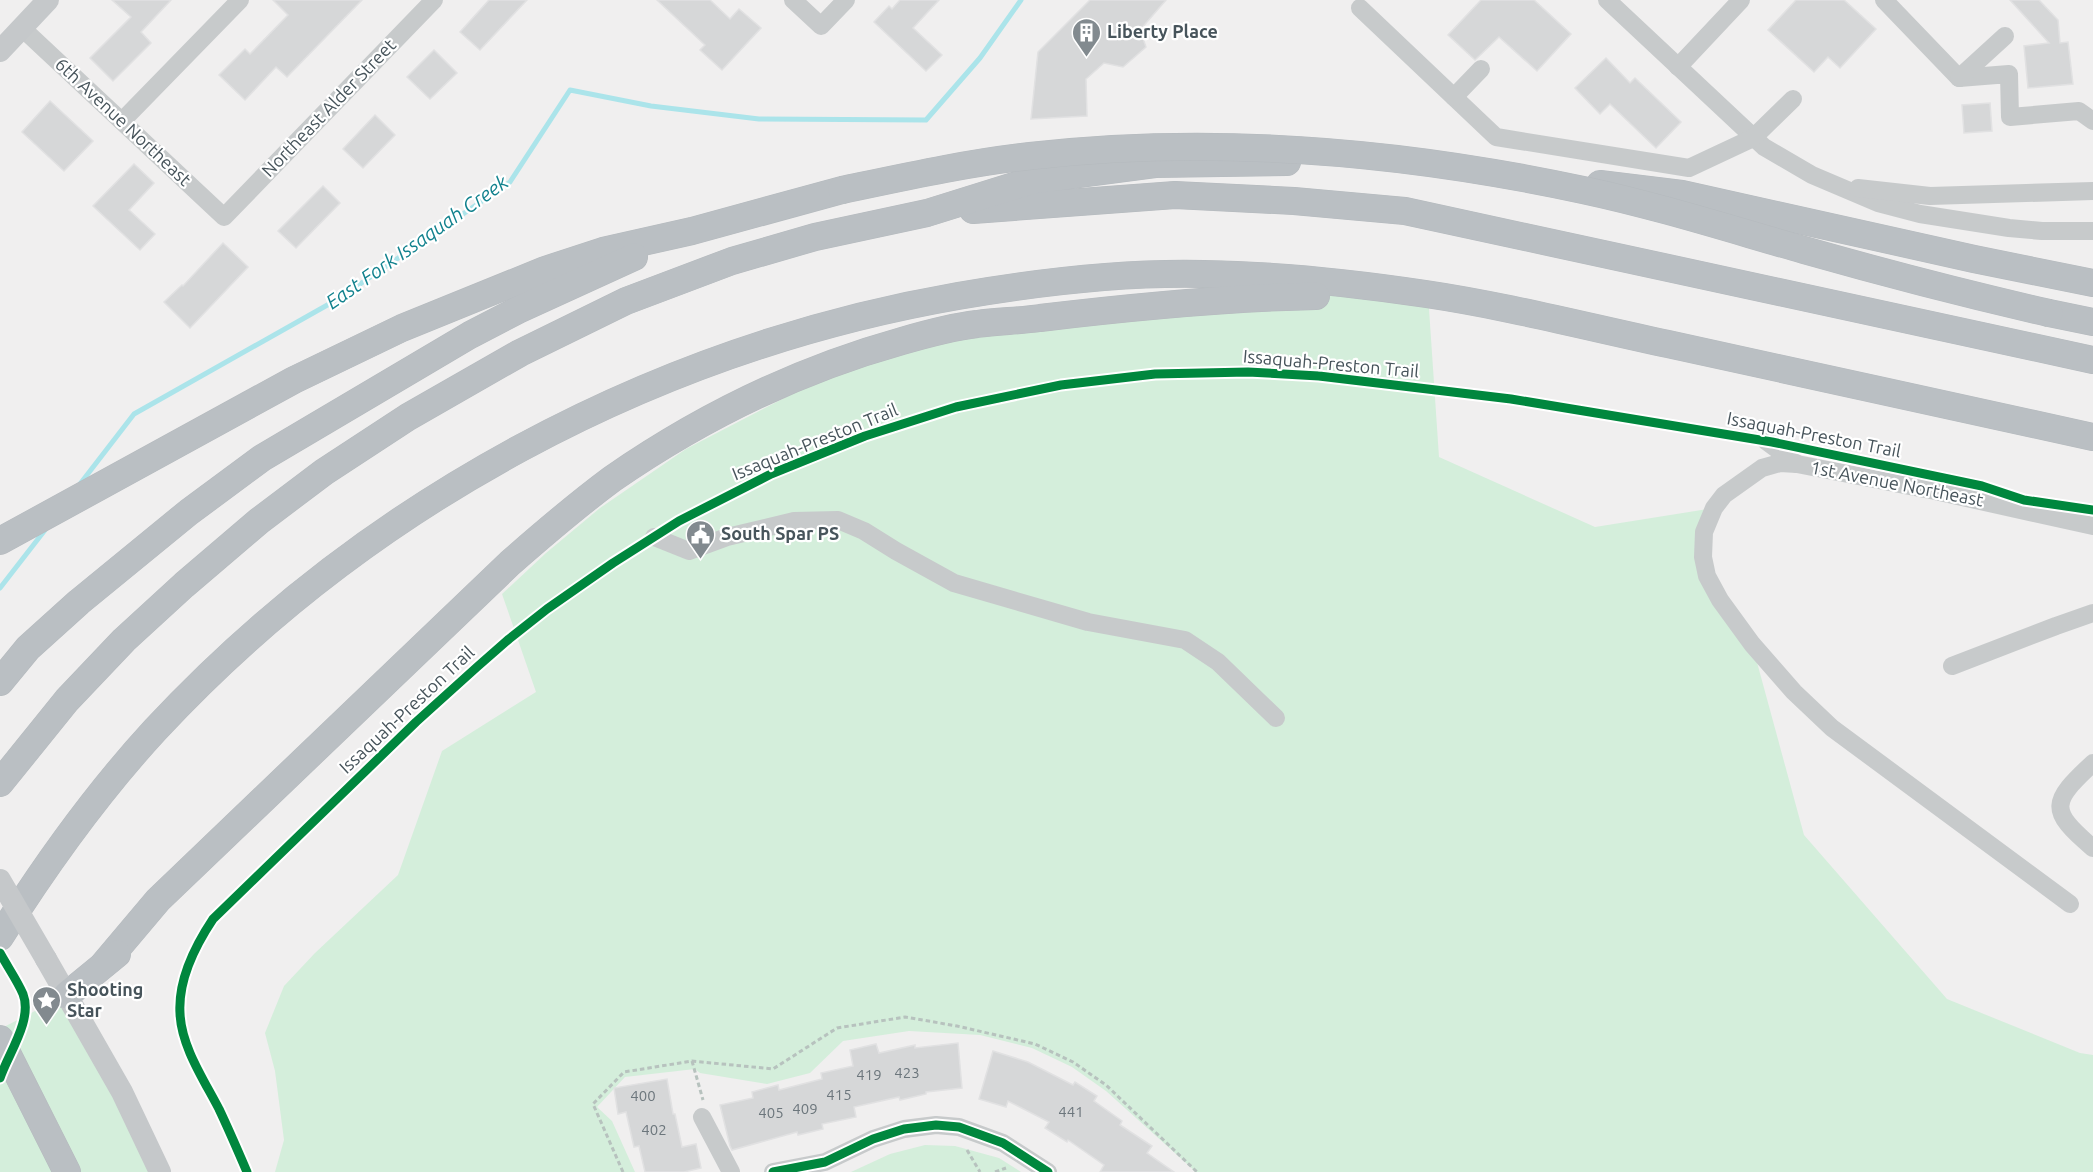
<svg xmlns="http://www.w3.org/2000/svg" width="2093" height="1172" viewBox="0 0 2093 1172" font-family="Ubuntu,sans-serif">
<style>
.green{fill:#d4eedb}
.lines{fill:none;stroke-linecap:round;stroke-linejoin:round}
.stream{stroke:#abe4ea;stroke-width:5}
.building{fill:#d6d7d8;stroke:#e1e1e2;stroke-width:1.5}
.highway-casing{stroke:#b5babe;stroke-width:28}
.path{stroke:#b7c2be;stroke-width:3;stroke-dasharray:4.5 3;stroke-linecap:butt}
.minor{stroke:#c7cacb;stroke-width:18}
.major{stroke:#c5c8ca;stroke-width:22}
.highway{stroke:#babfc3;stroke-width:27}
.highway-bridge-casing{stroke:#b5babe;stroke-width:28;stroke-linecap:butt}
.major-bridge{stroke:#c5c8ca;stroke-width:22}
.highway-bridge{stroke:#babfc3;stroke-width:27}
.cycleway-casing{stroke:#fff;stroke-width:13}
.cycleway{stroke:#00873e;stroke-width:9}
.labels{text-anchor:middle;stroke-width:4.5;stroke-linejoin:round;paint-order:stroke}
.number-label{font-size:15px;fill:#6c767c}
.poi-label{font-size:18px;font-weight:bold;fill:#47545b;stroke:#fff;text-anchor:start}
.street-label{font-size:18px;fill:#47545b;stroke:#fff}
.water-label{font-size:20px;font-style:italic;fill:#12828e;stroke:#fff}
</style>
<rect width="100%" height="100%" fill="#f0efef"/>
<g class="green">
<polygon points="1428,294 1439,457 1595,527 1714,508 1703,557 1752,644 1804,835 1947,999 2080,1053 2093,1055 2093,1172 1196,1172 1106,1091 1072,1067 1032,1048 980,1035 909,1031 843,1041 810,1073 767,1084 700,1073 695,1069 625,1077 597,1107 612,1121 635,1172 275,1172 284,1140 275,1071 265,1033 284,986 315,953 398,875 442,751 536,692 502,594 546,553 600,508 686,449 794,393 861,366 946,341 1267,297"/>
<polygon points="66,995 160,1172 0,1172 0,1029"/>
<polygon points="925,1145 955,1146 999,1158 1021,1172 851,1172 890,1154"/>
</g>
<g class="lines">
<g class="stream">
<polyline points="80,484 134,414 338,299 510,182 570,90 651,106 759,119 926,120 980,58 1021,0"/>
<polyline points="0,588 45,530"/>
</g>
</g>
<g class="building">
<polygon points="112,0 171,0 141,32 151,43 113,81 90,58 131,17"/>
<polygon points="273,0 362,0 287,77 276,67 245,100 219,75 245,49 250,54 288,15"/>
<polygon points="489,0 527,0 480,50 460,32"/>
<polygon points="657,0 710,0 730,19 739,9 761,28 722,70 700,50 705,45"/>
<polygon points="900,0 939,0 913,28 942,55 926,71 874,22 889,6 892,9"/>
<polygon points="1090,0 1166,0 1140,30 1146,47 1123,67 1104,63 1086,79 1087,116 1031,119 1038,52"/>
<polygon points="1481,0 1534,0 1571,34 1537,71 1499,37 1475,60 1448,35"/>
<polygon points="1796,0 1844,0 1876,29 1840,68 1828,57 1814,72 1768,30"/>
<polygon points="2010,0 2039,0 2058,20 2060,43 2068,42 2073,84 2028,88 2024,46 2049,43"/>
<polygon points="434,50 457,73 430,99 407,77"/>
<polygon points="1606,58 1630,83 1635,78 1681,122 1656,148 1610,104 1600,114 1575,88"/>
<polygon points="50,101 93,141 64,171 22,132"/>
<polygon points="1990,103 1992,131 1964,133 1962,105"/>
<polygon points="375,115 395,135 363,168 343,149"/>
<polygon points="134,164 154,183 129,210 155,234 140,250 93,206"/>
<polygon points="323,186 340,203 296,248 278,231"/>
<polygon points="223,243 248,267 190,328 164,302 182,285 183,286"/>
<polygon points="958,1043 962,1088 926,1092 926,1094 900,1100 899,1097 854,1107 856,1117 822,1124 823,1129 798,1135 797,1132 732,1150 730,1146 720,1105 753,1098 752,1092 778,1085 779,1090 822,1079 821,1073 853,1066 850,1050 876,1044 879,1053 915,1045 915,1048"/>
<polygon points="993,1051 1028,1062 1073,1085 1075,1082 1097,1096 1094,1101 1122,1121 1120,1125 1152,1146 1147,1153 1174,1172 1100,1172 1104,1165 1068,1140 1067,1142 1045,1128 1049,1122 1008,1101 1006,1107 979,1099"/>
<polygon points="667,1079 673,1114 675,1114 682,1147 696,1144 701,1168 684,1172 645,1172 639,1146 634,1147 626,1112 618,1114 614,1088"/>
</g>
<g class="lines">
<defs>
<g id="highway">
<polyline points="1600,184 1682,194 1974,259 2093,283"/>
<polyline points="973,210 1175,195 1294,201 1405,211 2093,360"/>
<polyline points="2049,313 2093,322"/>
<polyline points="0,541 294,380 402,328 545,270 603,251 692,231 842,190"/>
<polyline points="0,682 28,648 79,602 189,512 262,458 470,335 518,310 634,257"/>
<polyline points="0,783 67,700 124,640 184,585 259,521 324,472 408,417 520,353 626,301 732,261 815,237 927,213 1033,180 1155,164 1287,162"/>
<path d="M 0,937 C 46,864 97,793 155,730 C 366,503 653,349 958,296 C 1039,282 1121,272 1204,274 C 1278,275 1353,283 1426,294 C 1507,306 1588,327 1668,344 C 1810,375 1951,406 2093,437"/>
<path d="M 104,964 L 158,900 L 510,563 C 543,534 577,505 612,479 C 700,418 798,370 902,341 C 926,334 952,327 977,324 C 998,321 1019,321 1040,318 C 1132,307 1223,298 1316,296"/>
<polyline points="67,995 117,954"/>
<polyline points="0,1039 67,1172"/>
</g>
</defs>
<use href="#highway" class="highway-casing"/>
<g class="path">
<polyline points="692,1061 703,1100"/>
<polyline points="967,1150 980,1172"/>
<polyline points="623,1172 593,1104 624,1072 692,1061 773,1069 837,1028 905,1017 957,1026 1035,1044 1073,1062 1106,1085 1197,1172"/>
<polyline points="995,1172 1006,1168"/>
</g>
<g class="minor">
<polyline points="793,0 821,26 846,0"/>
<polyline points="1607,0 1764,147 1812,175 1878,203 1920,214 2009,228 2042,231 2093,231"/>
<polyline points="1884,0 1959,78"/>
<polyline points="1360,8 1496,137 1689,168 1753,138 1793,99"/>
<polyline points="22,28 224,217 434,0"/>
<polyline points="1678,67 1741,0"/>
<polyline points="1959,78 2009,74 2010,117 2079,111 2093,121"/>
<polyline points="1959,78 2005,36"/>
<polyline points="1454,97 1481,69"/>
<polyline points="122,121 240,0"/>
<polyline points="1858,188 1930,196 2093,191"/>
<polyline points="1766,441 1797,464"/>
<polyline points="654,537 689,551 727,537 794,521 838,520 864,531 896,551 954,583 1088,622 1185,640 1218,662 1276,718"/>
<polyline points="1952,666 2056,626 2093,613"/>
<path d="M 2093,763 C 2051,802 2048,810 2093,848"/>
<polyline points="2070,904 1832,728 1794,692 1752,644 1720,600 1707,576 1703,557 1704,532 1714,508 1724,495 1762,468 1780,463 1797,464 1935,491 2093,526"/>
<polyline points="702,1117 731,1172"/>
<polyline points="773,1172 825,1162 873,1139 904,1129 936,1125 959,1127 1003,1143 1048,1172"/>
</g>
<g class="major">
<polyline points="0,51 48,0"/>
<polyline points="46,959 122,1092 160,1172"/>
</g>
<use href="#highway" class="highway"/>
<defs>
<path id="highway-bridge" d="M 842,190 C 904,177 967,163 1030,156 C 1216,135 1401,151 1583,190 C 1658,206 1730,229 1804,250 C 1885,273 1966,294 2049,313"/>
</defs>
<use href="#highway-bridge" class="highway-bridge-casing"/>
<polyline class="major-bridge" points="0,880 46,959"/>
<use href="#highway-bridge" class="highway-bridge"/>
<defs>
<g id="cycleway">
<path d="M 0,953 C 7,966 17,980 23,994 C 33,1020 8,1054 0,1078"/>
<path d="M 247,1172 C 238,1151 229,1130 219,1109 C 204,1080 181,1046 180,1013 C 178,980 195,946 213,919 L 416,722 L 477,667 L 509,639 L 547,609 L 613,563 L 679,521 L 771,474 L 865,436 L 956,407 L 1061,385 L 1155,374 L 1248,372 L 1319,376 L 1511,399 L 1772,442 L 1982,486 L 2024,500 L 2093,510"/>
<polyline points="773,1172 825,1162 873,1139 904,1129 936,1125 959,1127 1003,1143 1048,1172"/>
</g>
</defs>
<use href="#cycleway" class="cycleway-casing"/>
<use href="#cycleway" class="cycleway"/>
</g>
<defs>
<symbol id="building-pin" viewBox="-11 -11 22 30"><path d="M0 17L-7.5 6A9.5 9.5 0 1 1 7.5 6Z" fill="#828a8f" stroke="#fff"/><path d="M-4-6H4V6H1V3H-1V6H-4ZM-2.5-4.3h1.7v1.8h-1.7ZM.8-4.3h1.7v1.8H.8ZM-2.5-1h1.7V.8h-1.7ZM.8-1h1.7V.8H.8Z" fill="#fff"/></symbol>
<symbol id="civic-pin" viewBox="-11 -11 22 30"><path d="M0 17L-7.5 6A9.5 9.5 0 1 1 7.5 6Z" fill="#828a8f" stroke="#fff"/><path d="M-.6-6.5H3V-4.5H.6V-3L4-1V1h2V6H-6V1h2V-1L-.6-3ZM-1.2 2.5V6h2.4V2.5Z" fill="#fff"/></symbol>
<symbol id="sight-pin" viewBox="-11 -11 22 30"><path d="M0 17L-7.5 6A9.5 9.5 0 1 1 7.5 6Z" fill="#828a8f" stroke="#fff"/><path d="M0-6L1.8-2.2L6-1.7L2.9 1.2L3.7 5.4L0 3.3L-3.7 5.4L-2.9 1.2L-6-1.7L-1.8-2.2Z" fill="#fff"/></symbol>
</defs>
<g fill-rule="evenodd">
<use href="#building-pin" x="1070" y="16" width="33" height="45"/>
<use href="#civic-pin" x="684" y="518" width="33" height="45"/>
<use href="#sight-pin" x="30" y="984" width="33" height="45"/>
</g>
<g class="labels">
<g class="number-label">
<text x="907" y="1078">423</text>
<text x="869" y="1080">419</text>
<text x="839" y="1100">415</text>
<text x="643" y="1101">400</text>
<text x="805" y="1114">409</text>
<text x="1071" y="1117">441</text>
<text x="771" y="1118">405</text>
<text x="654" y="1135">402</text>
</g>
<g class="poi-label">
<text x="1107" y="38">Liberty Place</text>
<text x="721" y="540">South Spar PS</text>
<text x="67" y="996">Shooting<tspan x="67" dy="21">Star</tspan></text>
</g>
<g class="street-label">
<text transform="translate(329 108) rotate(-46)" y="6">Northeast Alder Street</text>
<text transform="translate(123 122) rotate(43)" y="6">6th Avenue Northeast</text>
<text transform="translate(1331 364) rotate(5)" y="6">Issaquah-Preston Trail</text>
<text transform="translate(1814 435) rotate(11)" y="6">Issaquah-Preston Trail</text>
<text transform="translate(815 442) rotate(-22)" y="6">Issaquah-Preston Trail</text>
<text transform="translate(1897 484) rotate(11)" y="6">1st Avenue Northeast</text>
<text transform="translate(407 710) rotate(-43)" y="6">Issaquah-Preston Trail</text>
</g>
<g class="water-label">
<text transform="translate(417 242) rotate(-35)" y="7">East Fork Issaquah Creek</text>
</g>
</g>
</svg>
